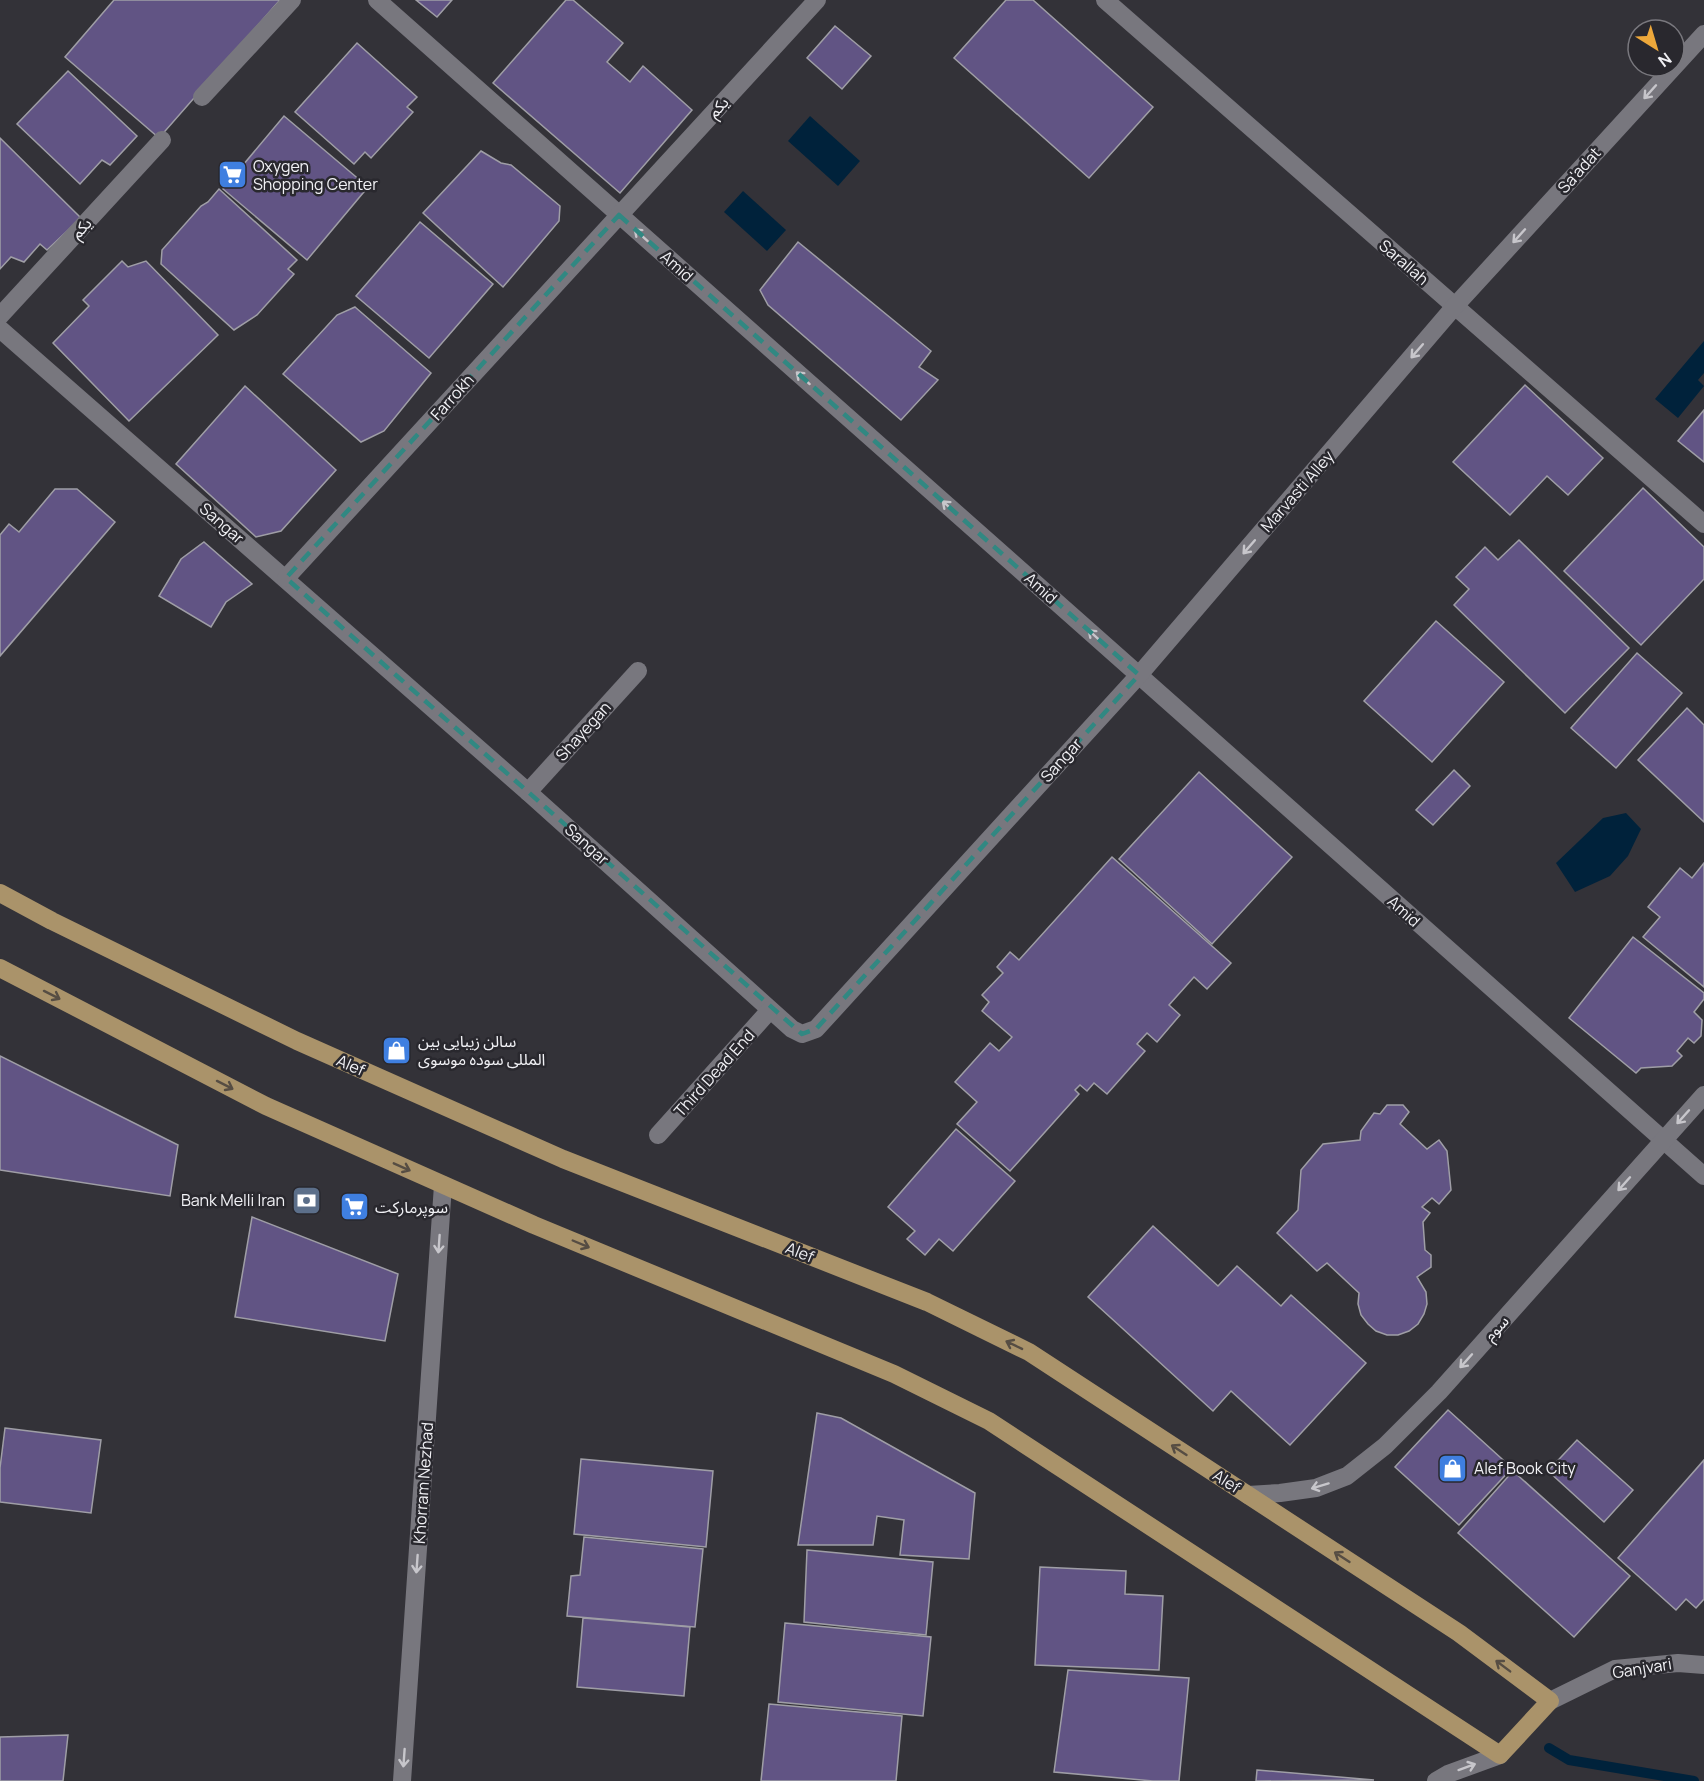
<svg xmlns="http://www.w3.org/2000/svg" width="1704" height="1781" viewBox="0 0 1704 1781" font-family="Manrope,'Noto Sans Arabic',sans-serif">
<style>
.water{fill:#00223b}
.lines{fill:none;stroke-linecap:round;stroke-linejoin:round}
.stream{stroke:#00223b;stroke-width:10}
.building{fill:#615484;stroke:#9f9ea6;stroke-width:1.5}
.minor{stroke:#78777e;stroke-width:18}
.major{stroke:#aa936a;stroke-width:18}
.oneway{stroke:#c7c6cb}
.oneway2{stroke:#564d43}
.marked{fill:none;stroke:#318882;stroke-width:4.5;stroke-dasharray:12 8;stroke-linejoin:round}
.labels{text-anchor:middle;stroke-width:5;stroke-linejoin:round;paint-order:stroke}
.street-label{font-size:16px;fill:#f1f1f5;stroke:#29282e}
.poi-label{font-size:16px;fill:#f1f1f5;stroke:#29282e;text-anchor:start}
</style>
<rect width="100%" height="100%" fill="#333238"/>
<g class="water">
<polygon points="810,116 860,161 838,186 788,141"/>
<polygon points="743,191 786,230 767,251 724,212"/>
<polygon points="1704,341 1704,373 1698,380 1704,386 1678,418 1655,399"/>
<polygon points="1626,813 1641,829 1628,856 1610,876 1575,892 1556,863 1603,818"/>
</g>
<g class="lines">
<polyline class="stream" points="1549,1748 1569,1760 1694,1781"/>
</g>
<g class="building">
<polygon points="114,0 280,0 159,138 65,57"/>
<polygon points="416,0 452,0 437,17"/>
<polygon points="566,0 573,0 623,43 607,62 630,82 643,66 692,110 620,193 493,83"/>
<polygon points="1006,0 1033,0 1153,107 1089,178 954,58"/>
<polygon points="835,26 871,56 842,89 807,58"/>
<polygon points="357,43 417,97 407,107 413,112 371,158 365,152 354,164 295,112"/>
<polygon points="68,71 137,136 110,165 102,160 80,184 17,124"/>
<polygon points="284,116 368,187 307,260 223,189"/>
<polygon points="0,138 81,218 47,250 40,244 24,262 11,257 0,269"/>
<polygon points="481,151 501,163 511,165 560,206 559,221 503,287 423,213"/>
<polygon points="219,189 297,260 288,269 294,274 257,315 234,330 161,264 162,250 201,206 208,202"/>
<polygon points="420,222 493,284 429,358 356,296"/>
<polygon points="798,242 931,351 919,367 938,380 901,420 768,305 760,290"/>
<polygon points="122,261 128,267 146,261 218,335 129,421 53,343 89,306 83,300"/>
<polygon points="355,307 431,373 384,431 361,442 283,374 337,315"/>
<polygon points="1525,385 1603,458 1568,495 1547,476 1510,515 1453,462"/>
<polygon points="245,386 336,470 281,531 256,537 176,464"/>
<polygon points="1704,410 1704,462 1678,441"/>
<polygon points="1643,488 1704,547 1704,579 1641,645 1564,571"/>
<polygon points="55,489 77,489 115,522 0,656 0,535 9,524 19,532"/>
<polygon points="1519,540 1629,648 1565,713 1454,605 1469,589 1456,577 1485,547 1498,560"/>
<polygon points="204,542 252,584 226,602 211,627 159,596 181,559"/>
<polygon points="1436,621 1504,682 1432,762 1364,701"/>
<polygon points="1637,653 1682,693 1616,768 1571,728"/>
<polygon points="1687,708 1704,725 1704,822 1638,760"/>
<polygon points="1454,770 1470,786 1433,825 1416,810"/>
<polygon points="1199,772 1292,857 1212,944 1119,859"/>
<polygon points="1112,857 1231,963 1207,989 1194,977 1169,1005 1180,1015 1157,1042 1147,1033 1137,1044 1145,1051 1107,1094 1094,1083 1087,1091 1080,1085 1075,1090 1079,1094 1010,1171 957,1124 977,1102 955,1082 990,1043 999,1051 1012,1037 982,1011 989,1002 982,995 1003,973 997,967 1010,952 1019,960"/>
<polygon points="1704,863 1704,987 1643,937 1660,917 1648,907 1680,868 1692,878"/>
<polygon points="1633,937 1704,993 1704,999 1694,1012 1702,1020 1701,1036 1694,1043 1688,1038 1677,1051 1682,1056 1672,1066 1641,1068 1636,1073 1569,1018"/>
<polygon points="0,1056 178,1145 170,1196 0,1170"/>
<polygon points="1387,1105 1403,1105 1409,1112 1400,1124 1427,1149 1439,1140 1447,1151 1451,1190 1439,1204 1432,1198 1422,1207 1430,1213 1423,1222 1425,1250 1431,1255 1431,1267 1417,1277 1426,1292 1427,1304 1424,1314 1418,1324 1409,1331 1398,1335 1387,1335 1376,1331 1368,1324 1361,1315 1358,1304 1359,1293 1327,1263 1317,1271 1277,1233 1298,1210 1301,1170 1323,1144 1360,1140 1361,1131 1374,1113 1380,1114"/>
<polygon points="956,1129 1015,1181 953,1251 939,1239 925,1255 907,1239 915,1231 888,1207"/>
<polygon points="252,1217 398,1274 385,1341 235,1317"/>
<polygon points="1153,1226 1218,1286 1237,1266 1281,1306 1291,1295 1366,1363 1290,1445 1231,1391 1213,1411 1088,1297"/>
<polygon points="1448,1410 1512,1468 1459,1525 1395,1467"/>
<polygon points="817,1413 841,1418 975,1493 969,1559 900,1555 904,1520 877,1516 873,1545 798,1545"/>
<polygon points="5,1428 101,1440 91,1513 0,1502 0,1468"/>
<polygon points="1577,1440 1633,1490 1604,1522 1548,1471"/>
<polygon points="581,1459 713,1471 706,1547 574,1534"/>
<polygon points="1704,1460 1704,1599 1696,1608 1686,1599 1676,1610 1618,1558"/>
<polygon points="1513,1471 1630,1576 1574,1637 1458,1533"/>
<polygon points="584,1537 703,1549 695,1627 567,1616 571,1576 580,1575"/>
<polygon points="807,1550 933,1562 926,1635 804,1622"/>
<polygon points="1040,1567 1126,1571 1125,1594 1163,1596 1159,1670 1035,1665"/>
<polygon points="583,1618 690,1627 684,1696 577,1687"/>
<polygon points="785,1623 931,1637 923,1716 778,1702"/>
<polygon points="1068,1670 1189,1678 1179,1781 1153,1781 1054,1772"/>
<polygon points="769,1704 902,1716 896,1781 761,1781"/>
<polygon points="68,1735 63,1781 0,1781 0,1737"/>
<polygon points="1257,1770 1374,1780 1256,1781"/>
</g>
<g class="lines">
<g class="minor">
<polyline points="377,0 1704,1176"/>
<polyline points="1105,0 1704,524"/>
<polyline points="202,97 292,0"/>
<polyline points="0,316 162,140"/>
<polyline points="0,329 528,792 792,1029 802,1034 816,1029 1139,675 1455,306 1704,34"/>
<polyline points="286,578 817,0"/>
<polyline points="528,792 638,671"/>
<polyline points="658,1135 770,1010"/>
<polyline points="1248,1495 1280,1493 1316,1488 1347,1476 1385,1446 1439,1392 1704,1095"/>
<polyline points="1550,1701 1615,1669 1678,1663 1704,1665"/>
<polyline points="402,1781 443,1185"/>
<polyline points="1436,1781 1448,1774 1500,1755"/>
</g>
<polyline class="major" points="0,893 52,921 297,1041 563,1159 927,1302 1029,1352 1459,1633 1550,1701 1500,1755 989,1421 894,1374 534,1225 266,1106 0,968"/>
</g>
<defs><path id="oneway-shaft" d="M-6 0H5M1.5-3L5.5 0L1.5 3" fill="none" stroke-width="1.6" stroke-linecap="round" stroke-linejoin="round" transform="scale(1.5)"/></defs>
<g class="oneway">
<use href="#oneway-shaft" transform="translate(1650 92) rotate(132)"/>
<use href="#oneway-shaft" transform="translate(641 235) rotate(-138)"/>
<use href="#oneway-shaft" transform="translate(1519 236) rotate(132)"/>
<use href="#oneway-shaft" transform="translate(1417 351) rotate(131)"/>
<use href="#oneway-shaft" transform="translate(803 378) rotate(-138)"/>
<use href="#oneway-shaft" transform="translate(949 507) rotate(-138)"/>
<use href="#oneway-shaft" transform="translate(1249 547) rotate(131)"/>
<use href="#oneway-shaft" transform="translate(1095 636) rotate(-138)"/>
<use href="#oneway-shaft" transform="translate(1683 1117) rotate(132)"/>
<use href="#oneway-shaft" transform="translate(1624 1184) rotate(132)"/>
<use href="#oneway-shaft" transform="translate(439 1244) rotate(94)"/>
<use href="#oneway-shaft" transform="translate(1466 1361) rotate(132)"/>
<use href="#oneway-shaft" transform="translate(1320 1486) rotate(163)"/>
<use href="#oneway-shaft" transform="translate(417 1564) rotate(94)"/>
<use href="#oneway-shaft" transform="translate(404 1758) rotate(94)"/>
<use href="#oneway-shaft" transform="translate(1467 1767) rotate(-20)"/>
</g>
<g class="oneway2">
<use href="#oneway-shaft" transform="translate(52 995) rotate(27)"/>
<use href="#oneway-shaft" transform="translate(225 1085) rotate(27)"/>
<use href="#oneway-shaft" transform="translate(402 1167) rotate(24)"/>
<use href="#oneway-shaft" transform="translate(581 1244) rotate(23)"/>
<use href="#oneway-shaft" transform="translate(1014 1345) rotate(-154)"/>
<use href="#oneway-shaft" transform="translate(1179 1450) rotate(-147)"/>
<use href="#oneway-shaft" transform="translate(1342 1557) rotate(-147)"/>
<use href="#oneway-shaft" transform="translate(1503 1666) rotate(-143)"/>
</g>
<path class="marked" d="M 619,215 L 1139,675 L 816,1029 L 802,1034 L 286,578 Z"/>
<defs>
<symbol id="supermarket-square" viewBox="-11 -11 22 22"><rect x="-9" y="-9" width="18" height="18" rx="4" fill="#3f7fe0" stroke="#29282e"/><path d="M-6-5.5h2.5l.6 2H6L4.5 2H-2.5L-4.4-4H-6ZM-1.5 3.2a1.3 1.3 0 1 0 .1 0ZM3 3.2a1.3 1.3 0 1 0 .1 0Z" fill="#fff"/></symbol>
<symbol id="shop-square" viewBox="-11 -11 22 22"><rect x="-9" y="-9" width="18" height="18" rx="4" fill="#3f7fe0" stroke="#29282e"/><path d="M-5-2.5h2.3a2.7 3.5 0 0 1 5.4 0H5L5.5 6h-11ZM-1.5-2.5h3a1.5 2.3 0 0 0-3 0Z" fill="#fff"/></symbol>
<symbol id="bank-square" viewBox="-11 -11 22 22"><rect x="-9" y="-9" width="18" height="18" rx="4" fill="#5c6f8a" stroke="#29282e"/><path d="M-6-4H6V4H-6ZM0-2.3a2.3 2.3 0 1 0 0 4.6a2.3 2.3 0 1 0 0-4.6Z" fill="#fff"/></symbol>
</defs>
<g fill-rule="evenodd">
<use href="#supermarket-square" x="216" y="158" width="33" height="33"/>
<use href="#shop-square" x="380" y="1034" width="33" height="33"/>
<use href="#bank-square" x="290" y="1184" width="33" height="33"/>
<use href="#supermarket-square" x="338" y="1190" width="33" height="33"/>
<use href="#shop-square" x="1436" y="1452" width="33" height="33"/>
</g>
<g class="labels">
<g class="street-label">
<text transform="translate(718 107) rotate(-47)" y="6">یکم</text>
<text transform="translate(1579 170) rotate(-48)" y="6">Sa'adat</text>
<text transform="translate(81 228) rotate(-47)" y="6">یکم</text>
<text transform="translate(1404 262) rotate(41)" y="6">Sarallah</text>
<text transform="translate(677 266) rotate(42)" y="6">Amid</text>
<text transform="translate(452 397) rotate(-48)" y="6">Farrokh</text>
<text transform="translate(1297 491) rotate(-49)" y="6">Marvasti Alley</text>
<text transform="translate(222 523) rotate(41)" y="6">Sangar</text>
<text transform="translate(1041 588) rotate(42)" y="6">Amid</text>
<text transform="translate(583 731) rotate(-48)" y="6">Shayegan</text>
<text transform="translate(1061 760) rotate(-48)" y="6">Sangar</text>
<text transform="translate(587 844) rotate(42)" y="6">Sangar</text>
<text transform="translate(1404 911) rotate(42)" y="6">Amid</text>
<text transform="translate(351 1065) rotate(24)" y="6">Alef</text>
<text transform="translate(714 1073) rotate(-48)" y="6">Third Dead End</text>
<text transform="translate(800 1252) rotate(22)" y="6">Alef</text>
<text transform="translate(1496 1328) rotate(-48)" y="6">سوم</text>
<text transform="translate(1227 1481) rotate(33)" y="6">Alef</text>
<text transform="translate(423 1483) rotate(-86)" y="6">Khorram Nezhad</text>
<text transform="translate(1642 1668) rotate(-9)" y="6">Ganjvari</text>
</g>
<g class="poi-label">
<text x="253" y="172">Oxygen<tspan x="253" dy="18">Shopping Center</tspan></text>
<text x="418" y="1047">سالن زیبایی بین<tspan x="418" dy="18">المللی سوده موسوی</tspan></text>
<text x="285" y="1206" text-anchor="end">Bank Melli Iran</text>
<text x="375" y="1213">سوپرمارکت</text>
<text x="1474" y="1474">Alef Book City</text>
</g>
</g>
<g transform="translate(1656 48) rotate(143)"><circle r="28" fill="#29282e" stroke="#79787e" stroke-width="1.5"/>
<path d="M0-4.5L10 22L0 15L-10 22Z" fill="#eda83b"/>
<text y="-9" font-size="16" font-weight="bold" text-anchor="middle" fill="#f1f1f5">N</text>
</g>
</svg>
